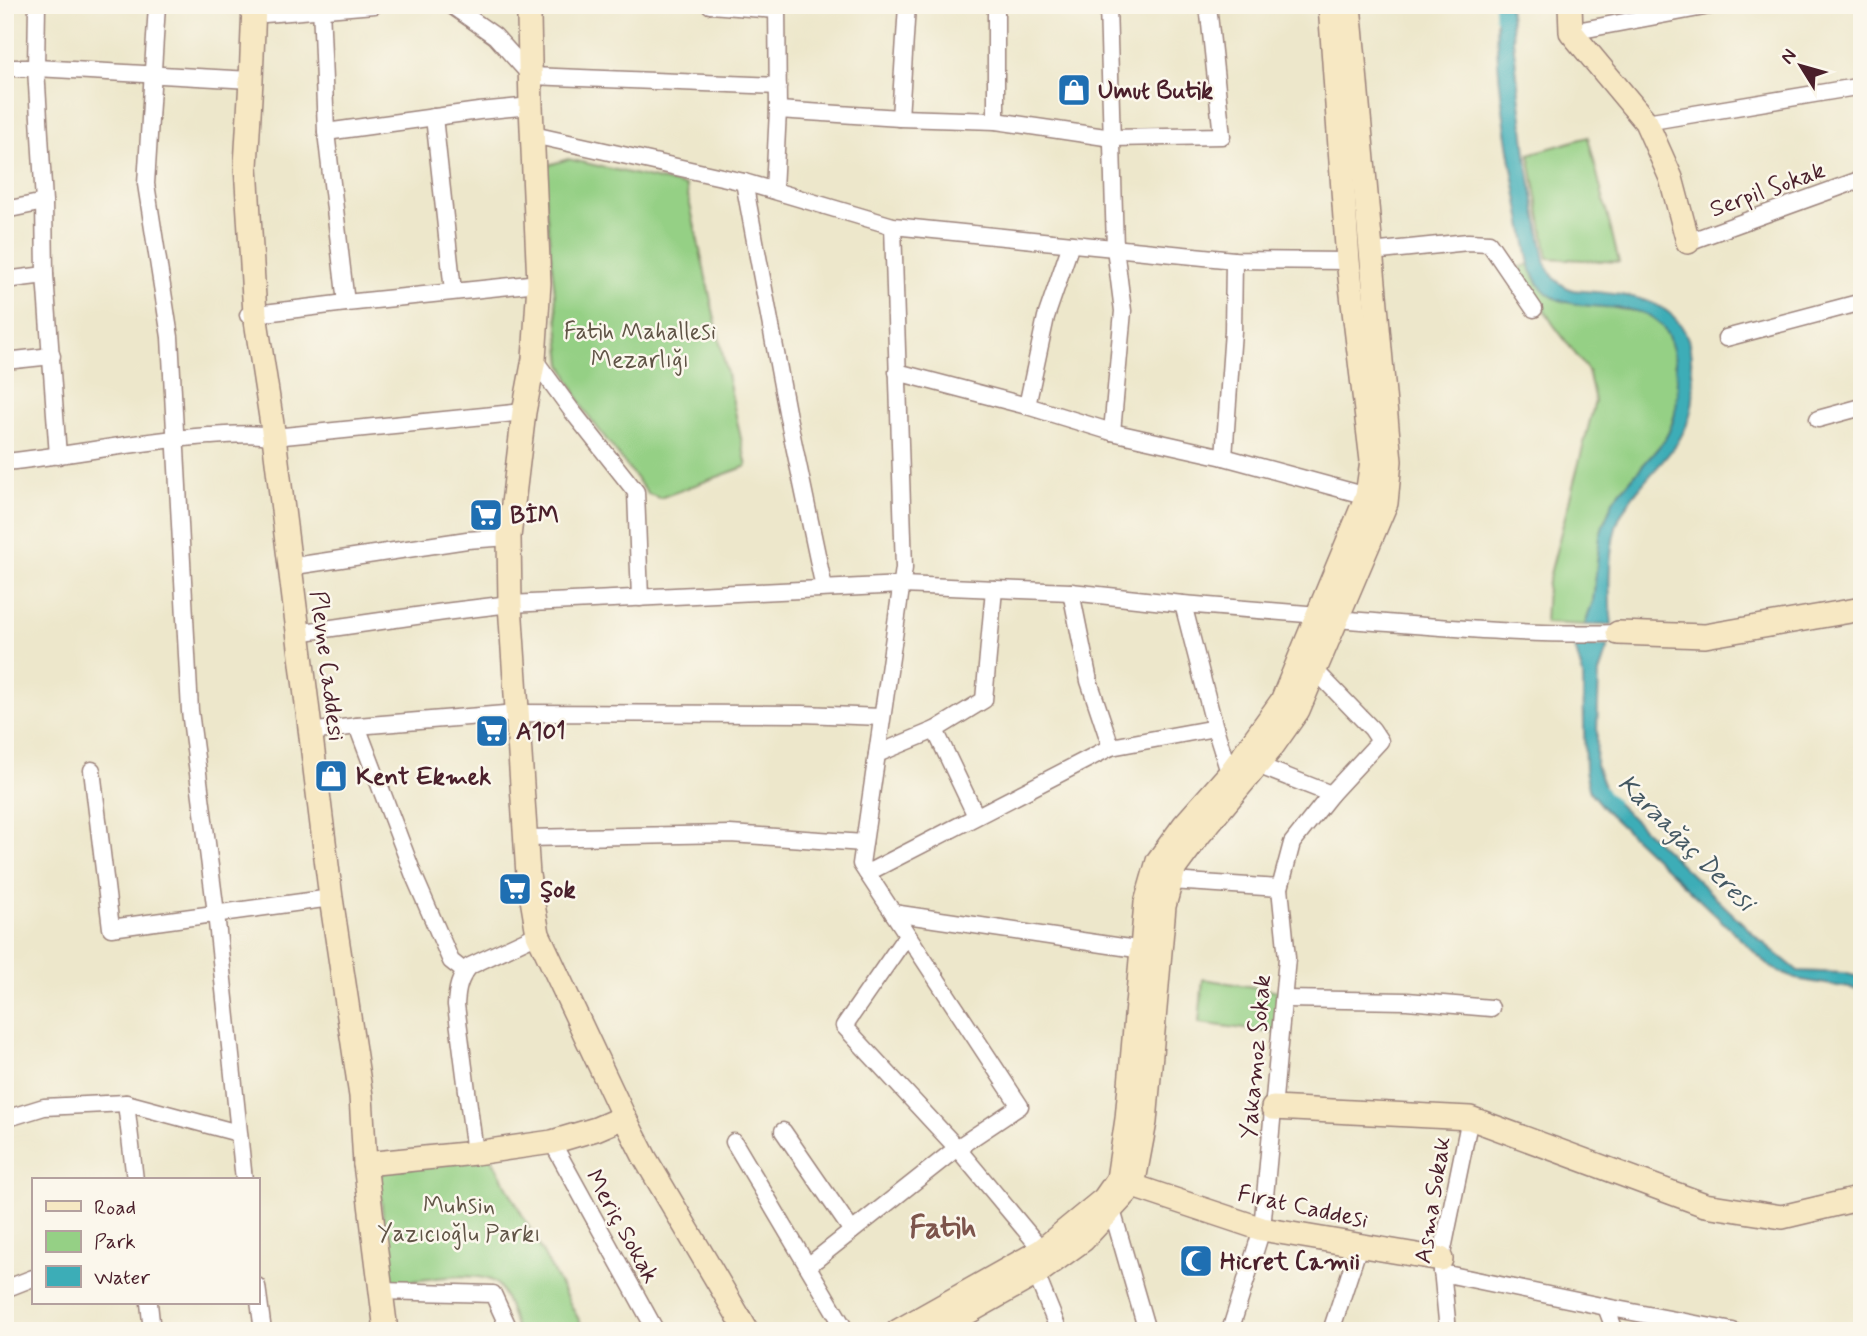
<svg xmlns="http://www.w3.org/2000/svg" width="1867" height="1336" viewBox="0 0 1867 1336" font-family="Mynerve,sans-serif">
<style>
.green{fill:#95d085;stroke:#707858;stroke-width:2}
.water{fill:#3cadb7;stroke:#436671;stroke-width:2}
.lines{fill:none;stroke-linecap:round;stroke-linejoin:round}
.stream{stroke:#3cadb7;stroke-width:4.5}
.street-casing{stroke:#9c837b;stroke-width:19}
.secondary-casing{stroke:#9c837b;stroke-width:26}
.street{stroke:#fff;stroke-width:16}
.secondary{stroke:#f7e8c3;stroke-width:23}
.labels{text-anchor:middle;stroke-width:5;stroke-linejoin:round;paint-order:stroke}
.poi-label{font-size:24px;font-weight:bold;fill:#4a1f2b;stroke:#fbf7ec;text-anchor:start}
.street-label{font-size:24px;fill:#4a1f2b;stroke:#fbf7ec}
.park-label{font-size:24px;fill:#605446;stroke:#fbf7ec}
.water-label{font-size:26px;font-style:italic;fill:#445863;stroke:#fbf7ec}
.district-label{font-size:32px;font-weight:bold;fill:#7d554c;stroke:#fbf7ec}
</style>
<rect width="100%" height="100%" fill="#fbf7ec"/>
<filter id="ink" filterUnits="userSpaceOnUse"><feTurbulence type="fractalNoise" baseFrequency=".0143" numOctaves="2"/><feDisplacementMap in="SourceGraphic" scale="14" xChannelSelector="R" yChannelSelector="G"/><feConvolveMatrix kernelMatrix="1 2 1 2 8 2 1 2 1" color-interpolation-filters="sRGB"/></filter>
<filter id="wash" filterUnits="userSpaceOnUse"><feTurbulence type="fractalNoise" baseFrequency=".00686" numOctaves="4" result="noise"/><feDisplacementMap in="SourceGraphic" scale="28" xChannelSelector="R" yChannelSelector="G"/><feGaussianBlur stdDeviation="1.57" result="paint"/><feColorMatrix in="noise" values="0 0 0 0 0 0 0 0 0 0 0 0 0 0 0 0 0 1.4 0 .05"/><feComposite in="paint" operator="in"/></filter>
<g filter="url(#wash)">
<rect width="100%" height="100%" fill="#ede7cb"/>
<g class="green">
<polygon points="1588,137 1619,262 1548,258 1529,154"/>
<polygon points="568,159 686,186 747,466 660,498 648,494 584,410 562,364 542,167"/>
<polygon points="1530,264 1531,270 1539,285 1619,309 1644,312 1659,321 1668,332 1674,349 1678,388 1677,408 1670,430 1664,441 1614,499 1603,525 1600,536 1593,601 1585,625 1545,623 1547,586 1595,401 1588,371 1553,324 1518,268"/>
<polygon points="1203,979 1279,991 1275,1033 1199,1023"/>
<path d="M 491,1157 L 585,1331 L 517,1331 C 513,1320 505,1293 498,1285 C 483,1267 413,1282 390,1284 L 379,1180 L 384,1171 Z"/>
</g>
<g class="water">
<path d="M 1496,5 L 1509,5 L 1527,162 L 1546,265 C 1553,278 1559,285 1573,290 C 1615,295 1670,292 1688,339 C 1691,349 1691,361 1692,371 C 1696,396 1692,421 1677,443 C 1659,469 1628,494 1617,524 C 1608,552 1608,596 1612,625 L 1585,625 L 1593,601 L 1600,536 L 1603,525 L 1614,499 L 1664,441 C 1678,417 1679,395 1676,368 C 1669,303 1635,311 1582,305 C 1570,303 1556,301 1547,293 C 1539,287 1536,278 1531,270 C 1515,185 1495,92 1496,5 Z"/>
<polygon points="1608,646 1599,673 1596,765 1606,793 1760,940 1798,971 1844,973 1862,978 1862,990 1795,979 1770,967 1605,810 1590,792 1585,771 1583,676 1575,647"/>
</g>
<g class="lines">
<g class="stream">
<polyline points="1496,5 1497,18"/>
<polyline points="1602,788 1615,802"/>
</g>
</g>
</g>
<g filter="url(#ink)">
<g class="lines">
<defs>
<g id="street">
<polyline points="37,5 36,68 44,202 45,275 58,456"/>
<polyline points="157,5 146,184 170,337 190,711 216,913 244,1180"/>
<polyline points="321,5 326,132 346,303"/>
<polyline points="451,5 495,36 531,76 778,86"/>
<polyline points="710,5 777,10"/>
<polyline points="1108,5 1115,248 1123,311 1112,432"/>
<polyline points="253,15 374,5"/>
<polyline points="1571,32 1715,5"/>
<polyline points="5,68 36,68 251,80"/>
<polyline points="778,110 900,118 996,121 1112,138 1222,136 1208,5"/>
<polyline points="434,117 453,291"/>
<polyline points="900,118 907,5"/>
<polyline points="996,121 996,5"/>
<polyline points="1646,122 1862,86"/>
<polyline points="326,132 479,111 531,106"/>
<polyline points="533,135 744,182 893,226 1234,260 1348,261"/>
<polyline points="744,182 787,412 824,588"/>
<polyline points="774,190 778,110 777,5"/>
<polyline points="5,210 44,202"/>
<polyline points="1688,242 1862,179"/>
<polyline points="1371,252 1468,242 1489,243 1534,309"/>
<polyline points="5,280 45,275"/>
<polyline points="248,315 346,303 539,283"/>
<polyline points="1726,338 1862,302"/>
<polyline points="534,359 572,411 636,492 640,598"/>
<polyline points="5,361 52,356"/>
<polyline points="897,372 1027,406 1112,432 1224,457 1367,496"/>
<polyline points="1027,406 1046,317 1071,244"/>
<polyline points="1818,419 1862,407"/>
<polyline points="1224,457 1233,331 1234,260"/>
<path d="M 5,462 C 73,455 141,440 209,436 C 231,435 252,432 274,437 L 524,412"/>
<polyline points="288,567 467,540 509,537"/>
<polyline points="1071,592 1089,681 1111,747"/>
<polyline points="1183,604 1215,728 1227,766 1231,772"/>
<path d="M 297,633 L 444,612 L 510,604 L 902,585 L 1071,592 L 1183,604 L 1319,615 L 1336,619 C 1430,626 1524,636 1618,633"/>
<polyline points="357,726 414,876 451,961 465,972"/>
<polyline points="935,730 976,816"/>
<polyline points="310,732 357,726 517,713 802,714 882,717"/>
<polyline points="877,754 935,730 984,700 994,589"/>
<polyline points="1257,765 1331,794"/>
<polyline points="92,770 111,928 331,898"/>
<polyline points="526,838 730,834 864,843"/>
<polyline points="867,873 1111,747 1215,728"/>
<polyline points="1171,881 1280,888"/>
<polyline points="893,913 1143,950"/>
<polyline points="907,935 844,1026 957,1148 1042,1250"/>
<polyline points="1284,999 1407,1001 1491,1008"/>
<polyline points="126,1103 135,1180"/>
<polyline points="5,1119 44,1107 126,1103 238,1133"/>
<polyline points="783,1131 852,1231"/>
<polyline points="552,1142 656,1331"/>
<polyline points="734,1142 846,1331"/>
<path d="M 475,1153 L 456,1005 C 457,989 459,978 470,966 L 538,934"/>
<polyline points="1107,1204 1112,1210 1147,1331"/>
<polyline points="808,1266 957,1148 1020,1106 861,864 904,568 893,226"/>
<polyline points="1442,1273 1606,1307 1733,1331"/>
<polyline points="1036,1274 1059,1331"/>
<polyline points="257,1286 263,1331"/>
<polyline points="5,1289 33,1278"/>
<polyline points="381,1291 493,1294 510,1331"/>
<polyline points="149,1303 152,1331"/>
<polyline points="1606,1307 1615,1331"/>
<polyline points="1230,1331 1262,1229 1287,958 1280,888 1292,843 1331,794 1380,741 1372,729 1315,670"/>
<polyline points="1331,1331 1359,1246"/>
<polyline points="1448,1331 1441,1259 1470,1118"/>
</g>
<g id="secondary">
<polyline points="254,5 251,80 246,166 255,314 274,437 331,898 361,1096 365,1164 386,1331"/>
<polyline points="531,5 529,18 531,106 539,283 534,359 524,412 509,537 510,604 528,875 538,934 624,1117 645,1158 747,1331"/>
<polyline points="1570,5 1571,32 1646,122 1671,178 1688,242"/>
<polyline points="1618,633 1705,636 1862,609"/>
<polyline points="1273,1108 1470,1118 1705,1205 1782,1217 1862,1198"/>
<polyline points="365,1164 475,1153 552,1142 596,1129 624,1117"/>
<polyline points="1121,1180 1133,1186 1262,1229 1441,1259"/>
<polyline points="898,1331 1042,1250 1104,1199 1118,1179 1127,1119 1146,903 1158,861 1185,824 1231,772 1282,701 1367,496 1372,461 1348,261 1330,5"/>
<polyline points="935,1331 1036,1274 1083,1240 1133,1186 1145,1122 1164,906 1174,869 1199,835 1269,751 1298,710 1386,503 1390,461 1349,5"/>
</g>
</defs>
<use href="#street" class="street-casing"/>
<use href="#secondary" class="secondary-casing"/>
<use href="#street" class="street"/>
<use href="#secondary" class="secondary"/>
</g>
</g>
<defs>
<symbol id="shop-square" viewBox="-11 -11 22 22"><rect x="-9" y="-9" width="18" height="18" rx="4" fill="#1f6fb2" stroke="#fbf7ec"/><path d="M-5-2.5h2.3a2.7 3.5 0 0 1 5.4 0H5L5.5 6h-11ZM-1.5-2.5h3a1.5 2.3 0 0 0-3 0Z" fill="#fff"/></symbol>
<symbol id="supermarket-square" viewBox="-11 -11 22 22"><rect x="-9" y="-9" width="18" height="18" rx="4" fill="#1f6fb2" stroke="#fbf7ec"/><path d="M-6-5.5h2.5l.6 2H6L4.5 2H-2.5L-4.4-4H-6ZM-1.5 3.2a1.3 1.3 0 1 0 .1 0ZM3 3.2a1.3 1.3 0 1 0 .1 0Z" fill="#fff"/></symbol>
<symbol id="mosque-square" viewBox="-11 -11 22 22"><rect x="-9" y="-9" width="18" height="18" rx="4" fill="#1f6fb2" stroke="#fbf7ec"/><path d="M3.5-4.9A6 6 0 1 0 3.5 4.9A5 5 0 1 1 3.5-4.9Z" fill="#fff"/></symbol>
</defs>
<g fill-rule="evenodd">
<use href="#shop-square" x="1055" y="71" width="38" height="38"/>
<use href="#supermarket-square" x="467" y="496" width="38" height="38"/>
<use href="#supermarket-square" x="473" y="712" width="38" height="38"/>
<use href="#shop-square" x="312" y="757" width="38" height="38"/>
<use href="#supermarket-square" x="496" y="870" width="38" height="38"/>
<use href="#mosque-square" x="1177" y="1242" width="38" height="38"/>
</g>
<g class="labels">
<g class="poi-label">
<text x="1098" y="98">Umut Butik</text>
<text x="510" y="523">BİM</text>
<text x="516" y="739">A101</text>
<text x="356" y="784">Kent Ekmek</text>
<text x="540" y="897">Şok</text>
<text x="1220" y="1269">Hicret Camii</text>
</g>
<g class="street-label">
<text transform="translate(1767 189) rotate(-20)" y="8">Serpil Sokak</text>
<text transform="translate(328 666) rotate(83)" y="8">Plevne Caddesi</text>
<text transform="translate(1255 1057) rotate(-85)" y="8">Yakamoz Sokak</text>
<text transform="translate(1432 1200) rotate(-81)" y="8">Asma Sokak</text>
<text transform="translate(1303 1206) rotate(12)" y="8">Fırat Caddesi</text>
<text transform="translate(623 1226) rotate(61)" y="8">Meriç Sokak</text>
</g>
<g class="park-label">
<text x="640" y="339">Fatih Mahallesi<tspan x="640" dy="28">Mezarlığı</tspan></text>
<text x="459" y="1213">Muhsin<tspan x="459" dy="28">Yazıcıoğlu Parkı</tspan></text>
</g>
<g class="water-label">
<text transform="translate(1687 842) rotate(45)" y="9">Karaağaç Deresi</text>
</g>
<g class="district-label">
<text x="943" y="1237">Fatih</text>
</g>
</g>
<rect width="1867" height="1336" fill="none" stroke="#fbf7ec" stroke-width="28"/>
<rect x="32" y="1178" width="228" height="126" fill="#fbf7ec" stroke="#b4a19f" stroke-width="2"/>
<rect x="46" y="1201" width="35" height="10" fill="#f7e8c3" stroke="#b4a19f" stroke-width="2"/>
<text x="94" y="1214" font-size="21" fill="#4a1f2b">Road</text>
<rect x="46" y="1231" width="35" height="21" fill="#95d085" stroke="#b4a19f" stroke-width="2"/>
<text x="94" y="1248" font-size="21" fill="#4a1f2b">Park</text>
<rect x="46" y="1266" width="35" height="21" fill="#3cadb7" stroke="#b4a19f" stroke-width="2"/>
<text x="94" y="1284" font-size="21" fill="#4a1f2b">Water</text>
<g transform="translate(1801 66) rotate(307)" stroke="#fbf7ec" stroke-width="5" paint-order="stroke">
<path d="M0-5L12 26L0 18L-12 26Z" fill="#4a1f2b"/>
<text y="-10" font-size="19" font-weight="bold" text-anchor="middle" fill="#4a1f2b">N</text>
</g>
</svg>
